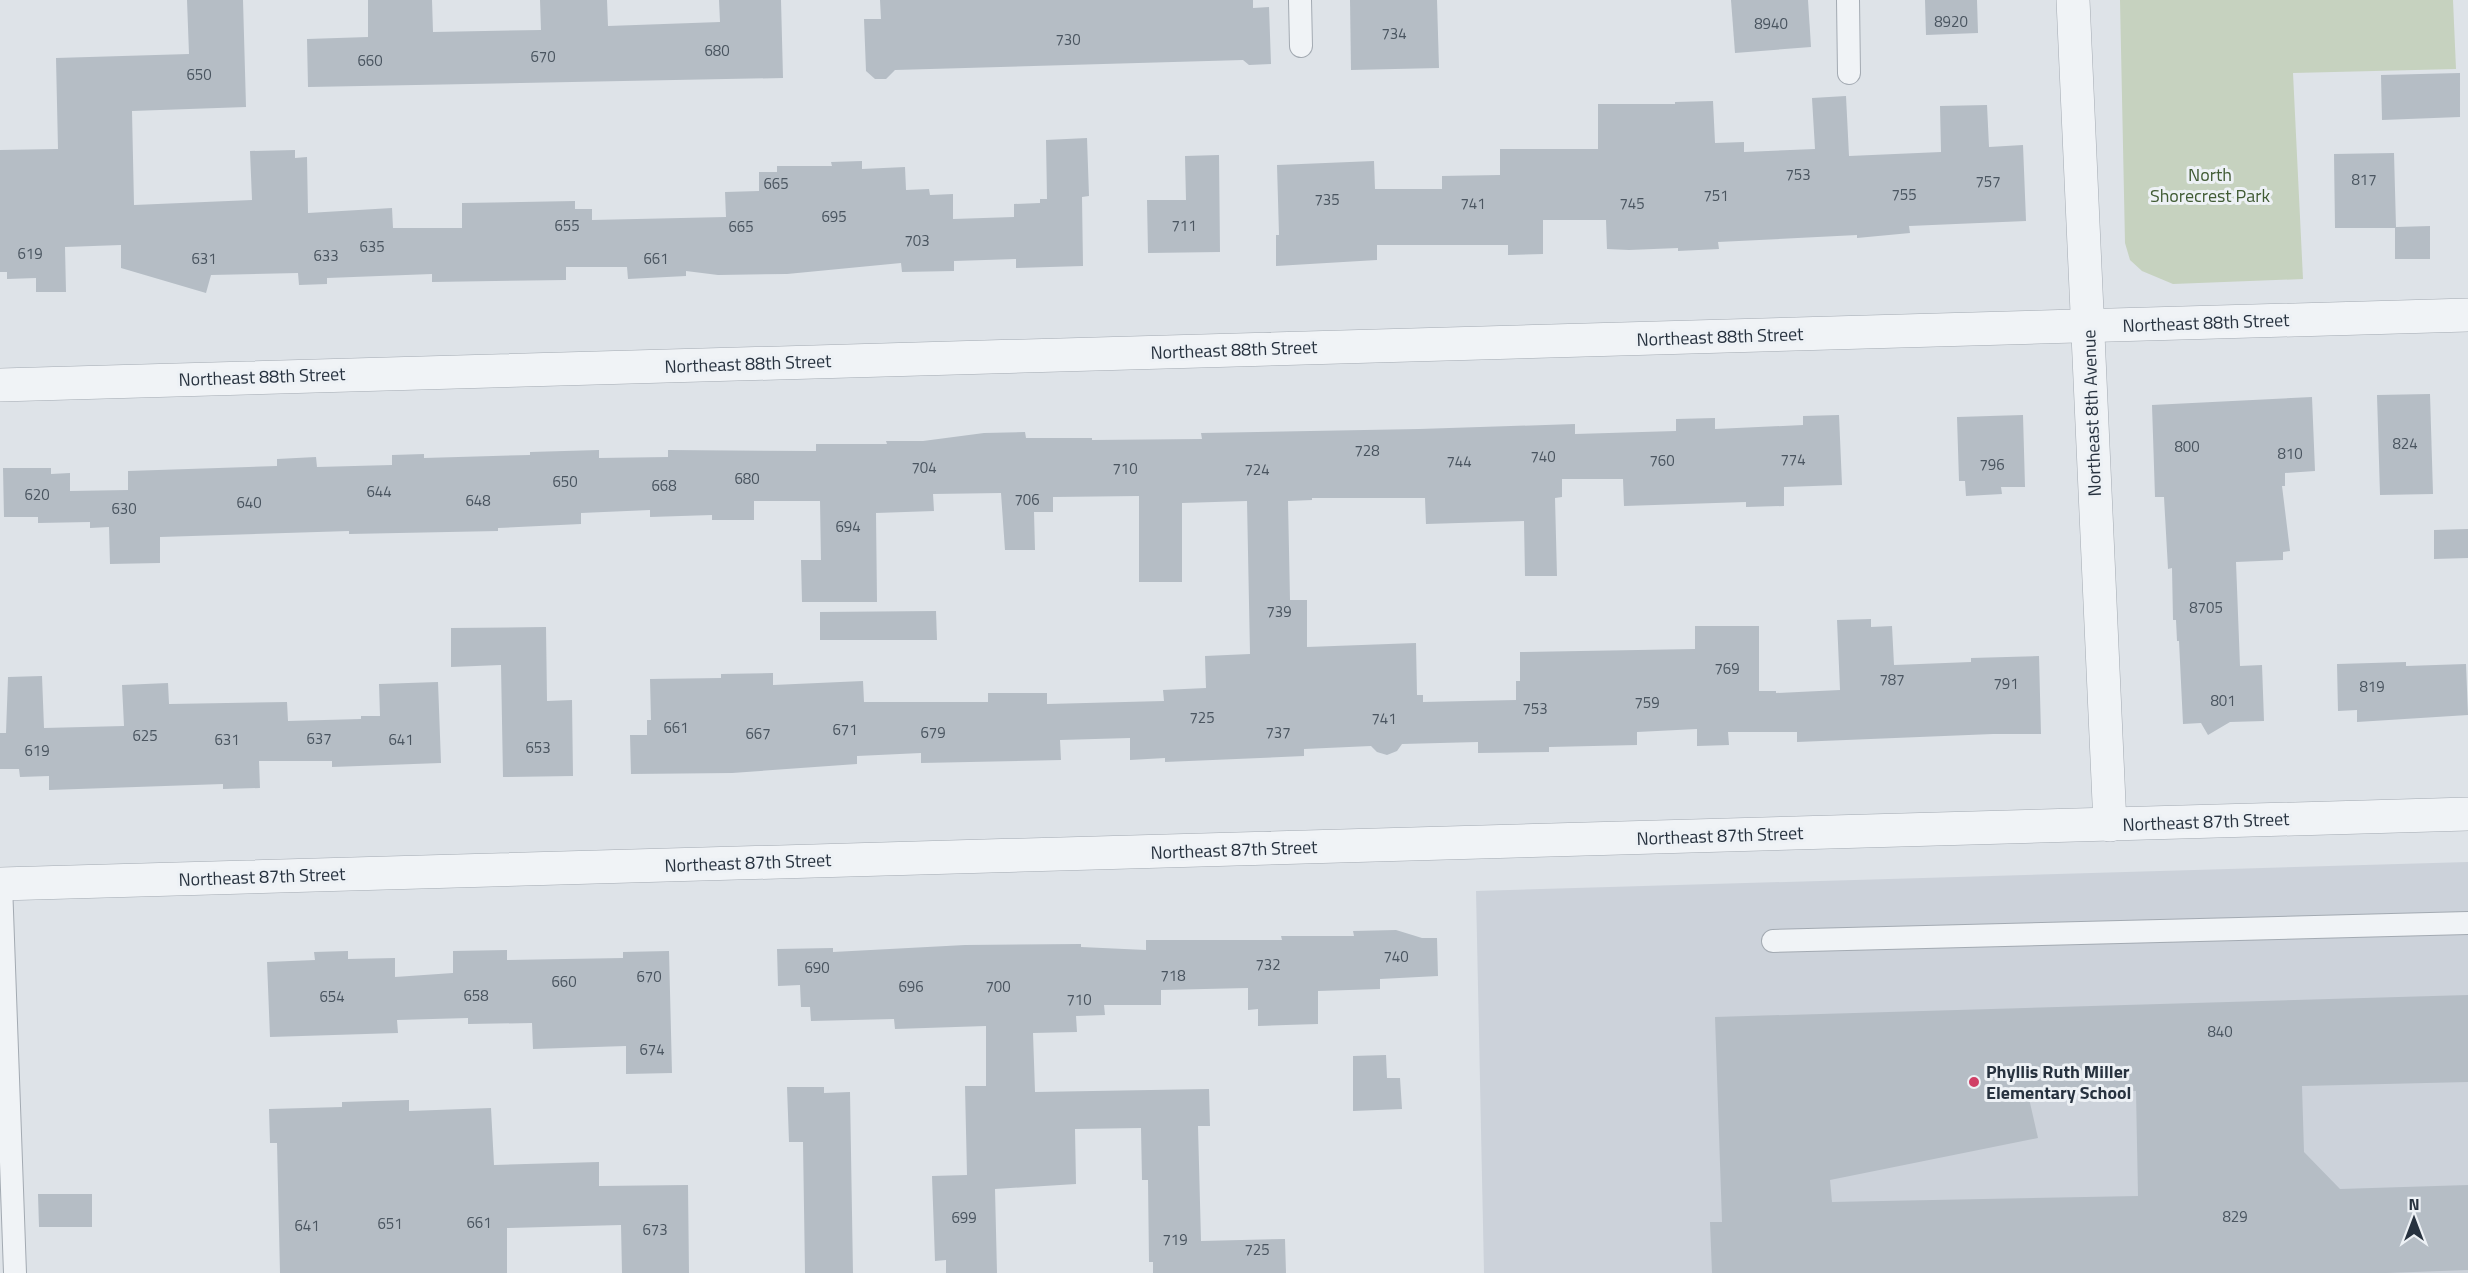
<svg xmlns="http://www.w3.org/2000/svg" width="2468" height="1273" viewBox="0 0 2468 1273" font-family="'Titillium Web',sans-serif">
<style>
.built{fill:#ccd2da}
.green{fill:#c6d2bf}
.building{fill:#b5bdc5;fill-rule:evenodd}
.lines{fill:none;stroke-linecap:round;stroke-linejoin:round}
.lane-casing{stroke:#a3aab2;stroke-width:24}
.street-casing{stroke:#a3aab2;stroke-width:34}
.lane{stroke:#f0f3f6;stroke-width:22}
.street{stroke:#f0f3f6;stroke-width:33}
.poi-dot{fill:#d03f66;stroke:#edf1f5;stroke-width:2}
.labels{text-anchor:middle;stroke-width:6;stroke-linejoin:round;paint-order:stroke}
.number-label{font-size:15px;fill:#4a5560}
.park-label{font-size:18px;fill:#405b34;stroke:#edf1f5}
.street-label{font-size:18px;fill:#27323f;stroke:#edf1f5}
.poi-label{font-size:18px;font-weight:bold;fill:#27323f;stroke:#edf1f5;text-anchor:start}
</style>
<rect width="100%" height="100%" fill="#dee3e8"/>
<polygon class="built" points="2468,862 2468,1273 1484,1273 1476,891"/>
<polygon class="green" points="2120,0 2453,0 2456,69 2293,73 2303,279 2173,284 2142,271 2130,260 2125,243"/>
<g class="building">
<polygon points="187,0 243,0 246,107 132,111 134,205 252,200 250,151 295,150 295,158 307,157 308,213 392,208 393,228 462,228 462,203 575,201 575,209 592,209 592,220 726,217 725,192 759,191 759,172 777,172 777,166 832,166 831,162 862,161 862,169 905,167 906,190 929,189 930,195 953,194 953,219 1014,217 1014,204 1040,203 1040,199 1047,199 1046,140 1087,138 1089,196 1082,197 1083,266 1016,268 1016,259 954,261 954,271 902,272 901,263 787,274 718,275 686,271 686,276 628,279 627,267 566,267 566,280 432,282 432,274 327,278 327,284 299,285 298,273 211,275 206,293 121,268 121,245 65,247 66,292 36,292 36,278 7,279 7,272 0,272 0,150 58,149 56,58 189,54"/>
<polygon points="368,0 432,0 433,32 541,30 540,0 607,0 608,26 720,22 719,0 781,0 783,78 308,87 307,39 368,37"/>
<polygon points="880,0 1253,0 1253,8 1269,7 1271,64 1249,65 1243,60 895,70 886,79 875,79 866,71 864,19 881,19"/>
<polygon points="1350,0 1437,0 1439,68 1351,70"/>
<polygon points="1731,0 1808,0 1811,47 1735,53"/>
<polygon points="1925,0 1977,0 1978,33 1926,35"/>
<polygon points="2460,73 2460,117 2382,120 2381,75"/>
<polygon points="1846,96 1849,156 1941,152 1940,106 1987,105 1989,147 2023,145 2026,221 1909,226 1910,233 1857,238 1857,235 1718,242 1719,249 1678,251 1678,248 1629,250 1607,249 1606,220 1543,220 1543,254 1508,255 1508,245 1377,245 1377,260 1276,266 1276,235 1279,235 1277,165 1374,161 1375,189 1442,189 1442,176 1500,175 1500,149 1598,149 1598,104 1675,104 1675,102 1713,101 1715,143 1744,142 1744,152 1815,149 1812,98"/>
<polygon points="2394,153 2396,227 2430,226 2430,259 2395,259 2395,228 2335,228 2334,154"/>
<polygon points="1219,155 1220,252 1148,253 1147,200 1186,200 1185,156"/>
<polygon points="2430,394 2433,494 2380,495 2377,395"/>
<polygon points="2312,397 2315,471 2285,473 2285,486 2282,486 2290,551 2283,552 2283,560 2236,562 2240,666 2262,665 2264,721 2230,722 2208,735 2201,723 2183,724 2179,641 2177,641 2176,620 2173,620 2172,568 2168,569 2164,497 2155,497 2152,405"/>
<polygon points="1839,415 1842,485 1784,487 1784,506 1746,507 1746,502 1624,506 1623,479 1562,479 1562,497 1555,498 1557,576 1525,576 1524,521 1426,524 1425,498 1312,498 1312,500 1288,501 1290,600 1307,600 1307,647 1416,643 1417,695 1423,695 1423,702 1516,700 1516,681 1520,681 1520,652 1695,649 1695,626 1759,626 1759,691 1776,691 1776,693 1840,690 1837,620 1871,619 1871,627 1892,626 1894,665 1971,662 1971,658 2039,656 2041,734 1993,734 1797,742 1797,732 1728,732 1729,745 1697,746 1697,729 1637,732 1637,745 1549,747 1549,752 1478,753 1478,742 1402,744 1397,751 1387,755 1377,752 1371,746 1304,749 1304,756 1165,762 1165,758 1130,760 1130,738 1060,740 1061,760 921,763 921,753 857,756 857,764 732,773 631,774 630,735 647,735 647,720 651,720 650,679 721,678 721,674 773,673 773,685 863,681 864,702 988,702 988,693 1047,693 1047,704 1164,701 1163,690 1206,688 1205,656 1250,654 1247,501 1182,503 1182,582 1139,582 1139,496 1053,497 1053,512 1034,512 1035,550 1005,550 1001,493 933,494 934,511 876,513 877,602 802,602 801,560 821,560 820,501 754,501 754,520 712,520 712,515 650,517 650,510 581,513 581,524 498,528 498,531 349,534 349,531 160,537 160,563 110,564 109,527 90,528 90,522 38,523 38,517 4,517 3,468 51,468 51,474 70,473 70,491 128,490 128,471 277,466 277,459 316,457 317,467 392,465 392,455 424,454 424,458 530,455 530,452 599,450 599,458 668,457 668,450 816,451 816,444 887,444 886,441 923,441 984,433 1025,432 1026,438 1092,438 1092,440 1202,439 1201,433 1419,429 1575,424 1575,434 1676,431 1676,419 1715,418 1715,429 1803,425 1803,416"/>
<polygon points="2023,415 2025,487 2001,487 2002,494 1966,496 1965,481 1959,481 1957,417"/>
<polygon points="2468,529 2468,558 2434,559 2434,530"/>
<polygon points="936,611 937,640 820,640 820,612"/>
<polygon points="546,627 547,701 572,700 573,776 503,777 501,665 451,667 451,628"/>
<polygon points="2406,662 2406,666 2466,664 2468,715 2357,722 2357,710 2338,711 2337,664"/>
<polygon points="42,676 44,728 124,726 122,685 168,683 169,704 287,702 288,721 361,719 361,716 380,716 379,684 438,682 441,763 332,767 332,761 259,761 260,788 223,789 223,784 49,790 49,776 20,777 19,769 0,769 0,733 6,733 8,677"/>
<polygon points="1396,930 1422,938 1437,938 1438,976 1380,979 1380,989 1318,991 1318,1024 1258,1026 1258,1009 1248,1010 1248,988 1161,990 1161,1005 1104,1005 1105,1015 1076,1016 1077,1032 1033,1033 1035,1092 1209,1089 1210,1126 1198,1126 1201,1241 1285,1239 1286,1273 1153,1273 1153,1262 1149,1262 1148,1180 1142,1180 1141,1128 1075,1129 1076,1184 995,1189 997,1273 946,1273 946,1260 935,1261 932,1176 967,1175 965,1086 986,1086 986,1026 895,1029 894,1019 811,1021 810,1007 801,1007 800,985 778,986 777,949 833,948 833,952 965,945 1081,944 1081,947 1146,950 1146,940 1282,940 1281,936 1354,936 1353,931"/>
<polygon points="507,950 507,960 623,958 623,952 669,951 672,1073 626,1074 626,1046 533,1049 532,1023 468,1024 468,1018 397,1020 398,1033 270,1037 267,962 315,960 314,952 348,951 348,959 395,958 395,977 453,973 453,951"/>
<path d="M 2468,995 L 2468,1082 L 2302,1086 L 2304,1152 L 2340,1189 L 2468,1185 L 2468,1270 L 2387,1273 L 1712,1273 L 1710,1222 L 1722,1222 L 1715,1017 ZM 2136,1091 L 2138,1196 L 1832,1202 L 1830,1180 L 2038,1138 L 2028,1094 Z"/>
<polygon points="1386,1055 1387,1078 1400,1078 1402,1109 1353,1111 1353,1056"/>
<polygon points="787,1087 824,1087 824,1093 850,1092 853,1273 805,1273 803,1142 789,1142"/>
<polygon points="409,1100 409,1111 491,1108 494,1165 599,1162 599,1186 688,1185 689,1273 622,1273 621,1225 507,1228 507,1273 280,1273 277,1143 270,1143 269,1109 342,1107 342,1102"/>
<polygon points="38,1194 92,1194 92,1227 39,1227"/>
</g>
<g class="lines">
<defs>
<g id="lane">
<polyline points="1300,0 1301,46"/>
<polyline points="1848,0 1849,73"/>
<polyline points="1,884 15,1273"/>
<polyline points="1773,941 2468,923"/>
</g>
<g id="street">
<polyline points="2073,0 2110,825"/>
<polyline points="0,385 2468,315"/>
<polyline points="0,884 2468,814"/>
</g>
</defs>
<use href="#lane" class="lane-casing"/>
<use href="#street" class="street-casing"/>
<use href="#lane" class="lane"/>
<use href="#street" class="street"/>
</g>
<circle class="poi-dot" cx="1974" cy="1082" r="6"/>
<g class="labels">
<g class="number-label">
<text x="1951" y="27">8920</text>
<text x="1771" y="29">8940</text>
<text x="1394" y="39">734</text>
<text x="1068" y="45">730</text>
<text x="717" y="56">680</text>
<text x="543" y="62">670</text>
<text x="370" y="66">660</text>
<text x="199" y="80">650</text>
<text x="1798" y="180">753</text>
<text x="2364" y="185">817</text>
<text x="1988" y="187">757</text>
<text x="776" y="189">665</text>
<text x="1904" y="200">755</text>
<text x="1716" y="201">751</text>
<text x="1327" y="205">735</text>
<text x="1473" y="209">741</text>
<text x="1632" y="209">745</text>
<text x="834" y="222">695</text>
<text x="567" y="231">655</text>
<text x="1184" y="231">711</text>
<text x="741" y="232">665</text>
<text x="917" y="246">703</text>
<text x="372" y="252">635</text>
<text x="30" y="259">619</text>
<text x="326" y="261">633</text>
<text x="204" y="264">631</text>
<text x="656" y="264">661</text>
<text x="2405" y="449">824</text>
<text x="2187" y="452">800</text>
<text x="1367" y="456">728</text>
<text x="2290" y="459">810</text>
<text x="1543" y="462">740</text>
<text x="1793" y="465">774</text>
<text x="1662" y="466">760</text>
<text x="1459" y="467">744</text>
<text x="1992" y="470">796</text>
<text x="924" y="473">704</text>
<text x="1125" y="474">710</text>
<text x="1257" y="475">724</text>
<text x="747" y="484">680</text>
<text x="565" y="487">650</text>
<text x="664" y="491">668</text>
<text x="379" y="497">644</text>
<text x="37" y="500">620</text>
<text x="1027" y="505">706</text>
<text x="478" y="506">648</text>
<text x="249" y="508">640</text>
<text x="124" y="514">630</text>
<text x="848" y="532">694</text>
<text x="2206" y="613">8705</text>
<text x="1279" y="617">739</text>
<text x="1727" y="674">769</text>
<text x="1892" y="685">787</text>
<text x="2006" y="689">791</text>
<text x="2372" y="692">819</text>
<text x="2223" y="706">801</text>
<text x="1647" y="708">759</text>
<text x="1535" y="714">753</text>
<text x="1202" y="723">725</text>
<text x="1384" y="724">741</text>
<text x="676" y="733">661</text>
<text x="845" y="735">671</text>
<text x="933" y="738">679</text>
<text x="1278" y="738">737</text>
<text x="758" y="739">667</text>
<text x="145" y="741">625</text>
<text x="319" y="744">637</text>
<text x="227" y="745">631</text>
<text x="401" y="745">641</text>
<text x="538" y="753">653</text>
<text x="37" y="756">619</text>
<text x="1396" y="962">740</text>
<text x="1268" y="970">732</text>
<text x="817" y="973">690</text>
<text x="1173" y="981">718</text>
<text x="649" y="982">670</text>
<text x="564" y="987">660</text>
<text x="911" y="992">696</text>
<text x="998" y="992">700</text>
<text x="476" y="1001">658</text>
<text x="332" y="1002">654</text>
<text x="1079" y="1005">710</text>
<text x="2220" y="1037">840</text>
<text x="652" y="1055">674</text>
<text x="2235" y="1222">829</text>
<text x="964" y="1223">699</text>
<text x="479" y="1228">661</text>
<text x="390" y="1229">651</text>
<text x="307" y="1231">641</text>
<text x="655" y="1235">673</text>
<text x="1175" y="1245">719</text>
<text x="1257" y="1255">725</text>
</g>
<g class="park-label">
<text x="2210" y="181">North<tspan x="2210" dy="21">Shorecrest Park</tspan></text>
</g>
<g class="street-label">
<text transform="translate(2206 323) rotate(-2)" y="6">Northeast 88th Street</text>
<text transform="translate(1720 337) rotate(-2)" y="6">Northeast 88th Street</text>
<text transform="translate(1234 350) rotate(-2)" y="6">Northeast 88th Street</text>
<text transform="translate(748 364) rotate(-2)" y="6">Northeast 88th Street</text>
<text transform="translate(262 377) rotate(-2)" y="6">Northeast 88th Street</text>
<text transform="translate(2092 413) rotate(-92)" y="6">Northeast 8th Avenue</text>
<text transform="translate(2206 822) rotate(-2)" y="6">Northeast 87th Street</text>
<text transform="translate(1720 836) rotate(-2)" y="6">Northeast 87th Street</text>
<text transform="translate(1234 850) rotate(-2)" y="6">Northeast 87th Street</text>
<text transform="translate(748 863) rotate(-2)" y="6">Northeast 87th Street</text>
<text transform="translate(262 877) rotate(-2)" y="6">Northeast 87th Street</text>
</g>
<g class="poi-label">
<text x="1986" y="1078">Phyllis Ruth Miller<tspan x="1986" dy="21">Elementary School</tspan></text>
</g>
</g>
<g transform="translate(2414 1219)" stroke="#edf1f5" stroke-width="4.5" paint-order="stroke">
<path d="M0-4.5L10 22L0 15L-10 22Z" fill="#27323f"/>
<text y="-9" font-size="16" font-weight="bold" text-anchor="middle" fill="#27323f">N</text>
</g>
</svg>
